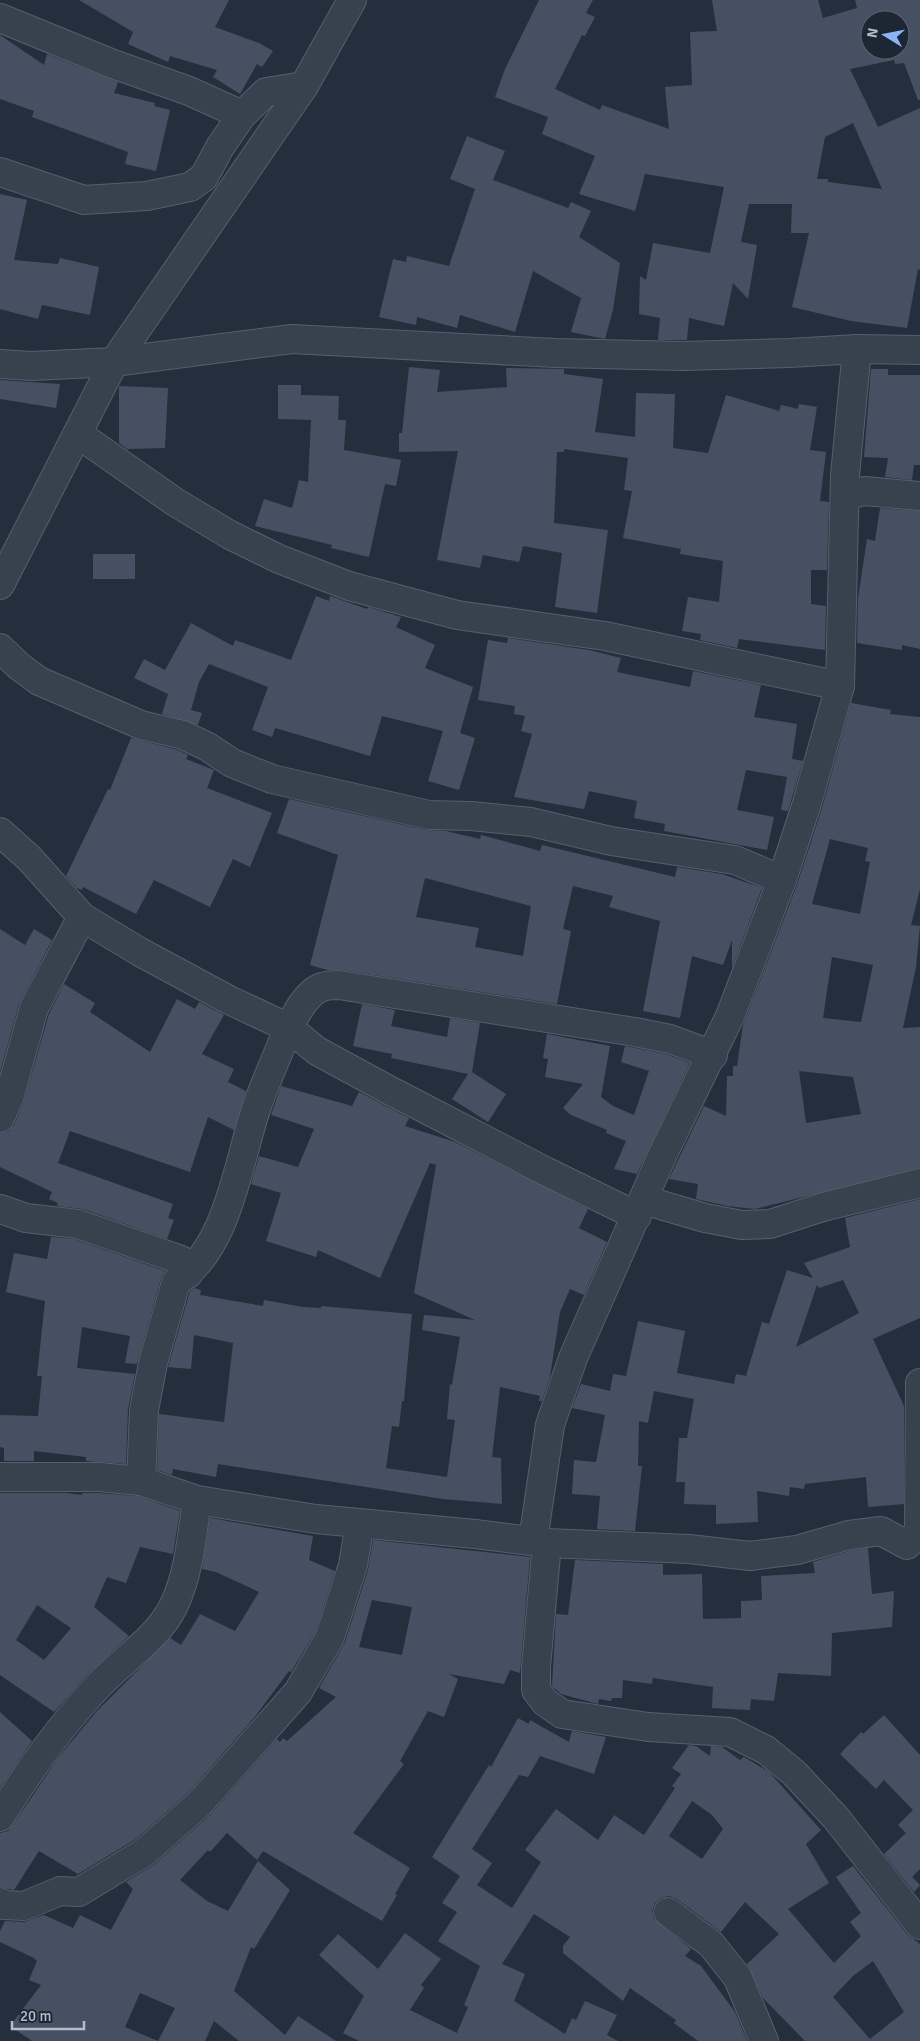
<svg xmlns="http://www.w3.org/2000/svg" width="920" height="2041" viewBox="0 0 920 2041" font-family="Signika,sans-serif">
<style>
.building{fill:#455162;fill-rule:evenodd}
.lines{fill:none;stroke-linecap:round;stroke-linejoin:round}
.minor-casing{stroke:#565f6c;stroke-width:30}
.tertiary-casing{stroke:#565f6c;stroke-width:30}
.minor{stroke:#38414e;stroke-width:28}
.tertiary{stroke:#38414e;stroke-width:28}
</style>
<rect width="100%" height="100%" fill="#242f3e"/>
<g class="building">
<polygon points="79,0 229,0 215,27 259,43 273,51 262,67 257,64 240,94 213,77 217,70 170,56 168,62 128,44 133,32"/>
<path d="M 539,0 L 593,0 L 586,13 L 595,17 L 585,36 L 582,35 L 555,89 L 600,110 L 602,105 L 669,129 L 665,87 L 692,85 L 690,32 L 717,31 L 712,0 L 818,0 L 823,18 L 857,8 L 855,0 L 920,0 L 920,100 L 918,100 L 904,63 L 895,64 L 894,60 L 850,69 L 878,127 L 920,108 L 920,270 L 918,269 L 907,328 L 851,321 L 792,307 L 809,233 L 791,233 L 792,204 L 749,204 L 741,242 L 757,245 L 748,299 L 733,283 L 724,326 L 689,318 L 687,340 L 658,340 L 660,318 L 639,314 L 640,276 L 646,280 L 653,243 L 710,253 L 724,187 L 645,174 L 635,211 L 579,194 L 595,156 L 542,134 L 548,117 L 495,97 L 505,69 ZM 870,20 L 900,20 L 900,50 L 870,50 ZM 853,123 L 882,189 L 828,182 L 828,179 L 817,179 L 825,137 Z"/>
<polygon points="0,35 44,65 47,54 118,82 114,93 155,103 154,106 170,110 156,171 125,164 128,152 32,117 34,111 0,99"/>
<polygon points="467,136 505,151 493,180 568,208 571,202 591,211 579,237 620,263 613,310 605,339 571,332 581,298 533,271 515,332 460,315 457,328 417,317 416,325 379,317 393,259 406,262 407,256 449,266 475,189 450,179"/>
<polygon points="0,194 27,200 14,260 58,264 60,258 99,267 90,315 42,305 38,319 0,309"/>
<polygon points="409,367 440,370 437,392 507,387 506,368 564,369 564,374 603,379 595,432 635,437 636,393 675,394 673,448 708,453 726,395 779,411 781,405 798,409 799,404 817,407 810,450 826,452 820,501 829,502 827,570 811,570 811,604 826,606 825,650 739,639 737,648 700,640 701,634 682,631 688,597 719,602 723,561 680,554 681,549 623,538 632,491 624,490 628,458 564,449 564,452 557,452 554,523 608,530 597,613 555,607 562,553 523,546 519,562 483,555 480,568 437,560 458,451 399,452 399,433 402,433"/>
<polygon points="871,369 888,369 888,375 920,375 920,465 914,465 912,480 885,477 888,458 864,457"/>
<polygon points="0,380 60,384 56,408 0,399"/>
<polygon points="278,385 301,385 301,395 339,396 338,420 346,420 344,450 401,460 396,486 385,484 369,557 331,548 332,545 255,526 264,499 292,508 299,480 308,482 311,420 278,419"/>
<polygon points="119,386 168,388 165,448 127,449 119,443"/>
<polygon points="880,508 920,511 920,649 902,645 902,650 857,643 858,598 867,539 875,541"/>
<rect x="93" y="554" width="42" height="25"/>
<polygon points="316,596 329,601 330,596 367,609 368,607 401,617 396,627 435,645 425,668 473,687 460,733 475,738 459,790 428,781 443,731 382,716 370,756 275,728 272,737 252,730 268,687 209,664 199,682 191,710 202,713 198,725 162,714 168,694 134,678 144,659 165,670 191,623 233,646 235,640 291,660"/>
<polygon points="508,638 589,650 621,658 617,672 690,687 693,671 761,685 754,717 797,724 792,759 803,761 788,811 781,810 787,777 746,770 737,810 774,817 767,850 664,831 665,824 634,818 637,801 589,791 584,809 514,797 532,734 521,731 525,716 514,714 515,706 478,700 488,640 507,643"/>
<path d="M 851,703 L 891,710 L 890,714 L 920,717 L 920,889 L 911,925 L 920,926 L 916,967 L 903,1028 L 920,1027 L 920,1168 L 755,1209 L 727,1206 L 696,1199 L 698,1184 L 669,1179 L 704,1106 L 726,1116 L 727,1076 L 733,1076 L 733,1066 L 737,1066 L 743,1025 L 797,885 L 822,808 ZM 830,839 L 868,848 L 865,861 L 870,862 L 860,914 L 812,904 ZM 832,957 L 873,965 L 861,1022 L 823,1018 ZM 799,1071 L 853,1077 L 861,1114 L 806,1123 Z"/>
<polygon points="131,738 178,750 188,755 186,759 214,770 207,788 272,813 250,867 233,859 210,907 154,880 136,914 83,887 82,890 77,888 66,876 108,789 110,790"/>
<path d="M 289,799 L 426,830 L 446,831 L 480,839 L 481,835 L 540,851 L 542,845 L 675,877 L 677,867 L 722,874 L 762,888 L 732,968 L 732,940 L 723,965 L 692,956 L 680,1018 L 643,1011 L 660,921 L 609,907 L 613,896 L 573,886 L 563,929 L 571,931 L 557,1004 L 341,970 L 327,970 L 310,965 L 338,855 L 277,833 ZM 425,878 L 531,906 L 523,956 L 475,947 L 479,928 L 416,917 Z"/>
<polygon points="0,929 25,945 34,929 52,940 19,1004 0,1072"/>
<polygon points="64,984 95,1003 90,1012 150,1052 177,999 195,1009 199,1002 224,1015 202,1054 234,1069 228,1082 246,1091 234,1130 208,1117 190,1172 70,1131 58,1163 173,1204 168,1218 174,1220 167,1239 83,1209 57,1206 58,1203 49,1199 52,1192 0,1167 0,1133 9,1131 14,1125 23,1104 49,1014"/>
<polygon points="362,1004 395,1010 391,1026 447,1037 450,1018 480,1023 472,1072 506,1094 488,1122 452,1099 468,1074 391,1058 392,1054 353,1046"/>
<polygon points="547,1034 610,1046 601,1097 613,1106 634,1115 649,1071 621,1062 625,1046 666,1054 690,1063 637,1174 614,1169 626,1141 606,1133 607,1130 571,1115 563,1108 583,1084 545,1077 548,1059 543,1058"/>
<polygon points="281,1086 352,1106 359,1092 409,1118 405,1126 455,1142 588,1209 579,1228 607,1242 584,1295 570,1289 560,1312 550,1377 542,1401 539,1401 540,1396 500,1387 492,1457 501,1458 502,1504 443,1499 218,1464 216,1477 173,1469 172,1475 157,1470 159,1414 224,1422 233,1343 194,1335 191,1369 168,1367 190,1291 194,1288 201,1290 200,1295 263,1306 264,1300 303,1307 321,1308 321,1306 412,1314 404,1401 402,1401 399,1427 392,1426 386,1468 447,1477 455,1420 447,1419 450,1384 452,1385 460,1337 422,1330 424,1315 475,1320 414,1293 436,1165 430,1163 380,1278 318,1250 316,1257 266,1241 281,1193 251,1184 259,1156 298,1167 314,1129 271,1115"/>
<path d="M 920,1199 L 920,1318 L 873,1339 L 904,1406 L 904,1504 L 868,1507 L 866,1477 L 805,1484 L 804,1489 L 790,1487 L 789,1496 L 757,1491 L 758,1522 L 716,1524 L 716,1505 L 684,1504 L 685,1482 L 676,1482 L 679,1438 L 687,1438 L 694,1399 L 654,1391 L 648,1423 L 639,1421 L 638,1466 L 642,1466 L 635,1531 L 597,1529 L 600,1496 L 572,1494 L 574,1460 L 596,1462 L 605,1415 L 572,1408 L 581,1384 L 610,1391 L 613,1374 L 626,1376 L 638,1321 L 685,1331 L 677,1373 L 734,1384 L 736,1374 L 746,1376 L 762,1322 L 769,1324 L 787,1270 L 813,1278 L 804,1263 L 850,1247 L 845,1218 ZM 843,1280 L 859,1313 L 796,1347 L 817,1285 L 819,1288 Z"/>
<polygon points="51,1237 74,1239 165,1271 161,1278 137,1364 125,1363 130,1336 82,1327 77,1368 135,1374 128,1409 126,1464 86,1461 86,1457 34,1451 34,1461 4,1461 4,1448 0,1447 0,1415 38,1416 42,1376 37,1376 45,1301 6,1292 14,1253 47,1259"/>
<path d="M 0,1493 L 66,1493 L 82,1495 L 82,1493 L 98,1493 L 138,1496 L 180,1511 L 173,1554 L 140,1547 L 126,1583 L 107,1577 L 94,1607 L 129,1636 L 87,1675 L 54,1712 L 0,1675 ZM 37,1605 L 71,1628 L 44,1660 L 16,1640 Z"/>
<polygon points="210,1518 313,1536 309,1560 335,1571 316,1631 291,1672 289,1671 254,1718 189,1792 136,1839 78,1874 39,1851 14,1890 0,1887 0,1833 8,1831 13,1825 58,1758 96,1712 170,1638 181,1645 200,1614 235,1631 259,1592 216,1572 202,1569"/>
<path d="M 373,1540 L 530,1557 L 520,1673 L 510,1670 L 504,1684 L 449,1674 L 458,1679 L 444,1717 L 428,1711 L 400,1761 L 404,1764 L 353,1833 L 410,1868 L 395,1894 L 397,1895 L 382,1921 L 263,1851 L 257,1860 L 227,1833 L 210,1852 L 208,1850 L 180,1880 L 207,1901 L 228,1911 L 258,1861 L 290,1890 L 254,1949 L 251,1947 L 234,1991 L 285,2035 L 298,2016 L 336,2041 L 239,2041 L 214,2021 L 205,2041 L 158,2041 L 175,2008 L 140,1993 L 125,2027 L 158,2041 L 32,2041 L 10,2026 L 41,1985 L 29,1980 L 37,1961 L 34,1958 L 0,1942 L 0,1931 L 5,1921 L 24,1922 L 44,1915 L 73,1928 L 80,1915 L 111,1930 L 133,1889 L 126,1882 L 155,1864 L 210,1815 L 277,1739 L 280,1742 L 283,1738 L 287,1741 L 336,1697 L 319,1688 L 345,1642 L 368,1570 ZM 372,1600 L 412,1607 L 402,1655 L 359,1647 Z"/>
<polygon points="868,1548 872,1594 894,1591 892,1627 832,1633 831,1676 778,1673 774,1701 751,1699 750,1710 712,1708 713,1687 653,1678 652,1684 623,1680 622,1698 612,1698 611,1701 599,1699 598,1704 561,1694 552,1686 556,1614 568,1615 575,1560 663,1564 663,1575 702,1574 703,1619 741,1618 741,1601 762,1600 761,1576 815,1573 813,1562 852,1550"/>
<polygon points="0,1712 32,1741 0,1788"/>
<polygon points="884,1715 920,1755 920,1869 912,1877 920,1885 914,1892 884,1854 906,1833 898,1825 913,1810 884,1780 876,1789 840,1754 861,1732 863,1734"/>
<path d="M 518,1718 L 529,1724 L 530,1720 L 569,1742 L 572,1731 L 606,1737 L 594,1774 L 540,1756 L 528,1777 L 519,1775 L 472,1849 L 492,1863 L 477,1885 L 512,1908 L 541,1862 L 525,1850 L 556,1809 L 598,1840 L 614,1815 L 644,1835 L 675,1788 L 672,1786 L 681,1774 L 672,1768 L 689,1745 L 696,1746 L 710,1756 L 711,1746 L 722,1747 L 740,1760 L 744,1757 L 769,1772 L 821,1830 L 806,1844 L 829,1883 L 788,1909 L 834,1963 L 861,1936 L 850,1922 L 861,1913 L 836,1877 L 853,1866 L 908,1935 L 920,1944 L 920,2041 L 805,2041 L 763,1998 L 747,1964 L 779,1934 L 745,1902 L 721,1932 L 677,1899 L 669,1896 L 661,1898 L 655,1903 L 652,1911 L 654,1919 L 691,1949 L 685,1956 L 701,1966 L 735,2012 L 747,2041 L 698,2041 L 674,2023 L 676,2020 L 630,1988 L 623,2001 L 563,1953 L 563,1946 L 570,1937 L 534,1914 L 502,1964 L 525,1974 L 514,2001 L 565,2034 L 572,2018 L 576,2020 L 585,2001 L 617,2015 L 607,2035 L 618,2041 L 359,2041 L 343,2033 L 364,1996 L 319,1955 L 338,1934 L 378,1969 L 405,1933 L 441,1959 L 421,1985 L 424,1988 L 410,2010 L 457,2033 L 468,2007 L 464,2005 L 480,1966 L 438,1941 L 457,1912 L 442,1903 L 460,1876 L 432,1857 L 489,1765 L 491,1767 ZM 692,1801 L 712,1815 L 723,1829 L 702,1859 L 669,1836 ZM 873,1961 L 904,2012 L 870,2039 L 833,1997 L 853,1976 Z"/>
</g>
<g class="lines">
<defs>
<g id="minor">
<polyline points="0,18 113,64 189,91 242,115"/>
<polyline points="0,172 84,200 147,196 190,187 204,177 220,147 242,115 266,92 304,86"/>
<polyline points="0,364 32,366 114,362 292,339 555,353 683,356 790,353 857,349 920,350"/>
<polyline points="78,434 175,502 230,535 279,559 349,586 457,615 605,636 840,686"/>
<polyline points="846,495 865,491 920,496"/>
<polyline points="0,648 20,667 39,681 141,725 183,735 208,747 232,763 272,779 429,815 471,816 531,822 611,841 735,860 782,880"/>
<polyline points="0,832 29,858 82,917 140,952 229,1000 289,1028 317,1051 387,1089 545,1171 637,1216"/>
<polyline points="0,1118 9,1098 34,1008 82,917"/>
<polyline points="644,1200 705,1218 742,1225 770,1224 823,1207 920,1183"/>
<polyline points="0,1209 26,1218 78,1224 181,1260 188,1274"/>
<polyline points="0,1477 99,1477 141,1481 197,1500 316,1519 475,1534 547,1543 689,1549 750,1556 797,1550 849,1535 881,1531 907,1545 920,1531"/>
<path d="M 141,1481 L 144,1410 L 153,1363 L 176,1282 C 229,1248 238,1161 257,1106 C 264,1086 273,1066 281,1046 C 289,1029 297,1007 311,994 C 319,986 328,985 339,985 L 635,1032 L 670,1039 L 713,1055"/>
<polyline points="919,1529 920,1383"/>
<polyline points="533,1541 550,1425 573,1358 663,1154 730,1016 782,880 807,803 840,686 845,475 857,349"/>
<polyline points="547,1543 536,1667 536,1690 545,1702 562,1714 648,1727 730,1732 766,1750 794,1773 836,1818 920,1925"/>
<path d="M 0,1817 C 29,1770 60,1726 98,1686 C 122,1660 157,1639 173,1607 C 189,1575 192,1535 197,1500"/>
<polyline points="0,1902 4,1905 24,1906 60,1891 79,1892 145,1852 200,1803 298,1692 330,1637 353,1565 360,1523"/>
<polyline points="668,1912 711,1944 738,1978 764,2041"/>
</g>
<polyline id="tertiary" points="0,585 114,362 304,86 352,0"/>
</defs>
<use href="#minor" class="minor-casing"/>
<use href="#tertiary" class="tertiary-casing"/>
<use href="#minor" class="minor"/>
<use href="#tertiary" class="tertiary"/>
</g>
<g transform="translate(885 35) rotate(280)"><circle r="24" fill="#1d2633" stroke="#59626f"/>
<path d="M0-4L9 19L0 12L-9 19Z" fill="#8ab4f8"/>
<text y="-8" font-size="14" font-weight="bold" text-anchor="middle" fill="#b4bcc9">N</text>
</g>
<path d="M12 2021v8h72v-8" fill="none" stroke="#b4bcc9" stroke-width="2.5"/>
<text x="20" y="2021" font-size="15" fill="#b4bcc9" stroke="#1d2633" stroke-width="4" paint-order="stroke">20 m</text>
</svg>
